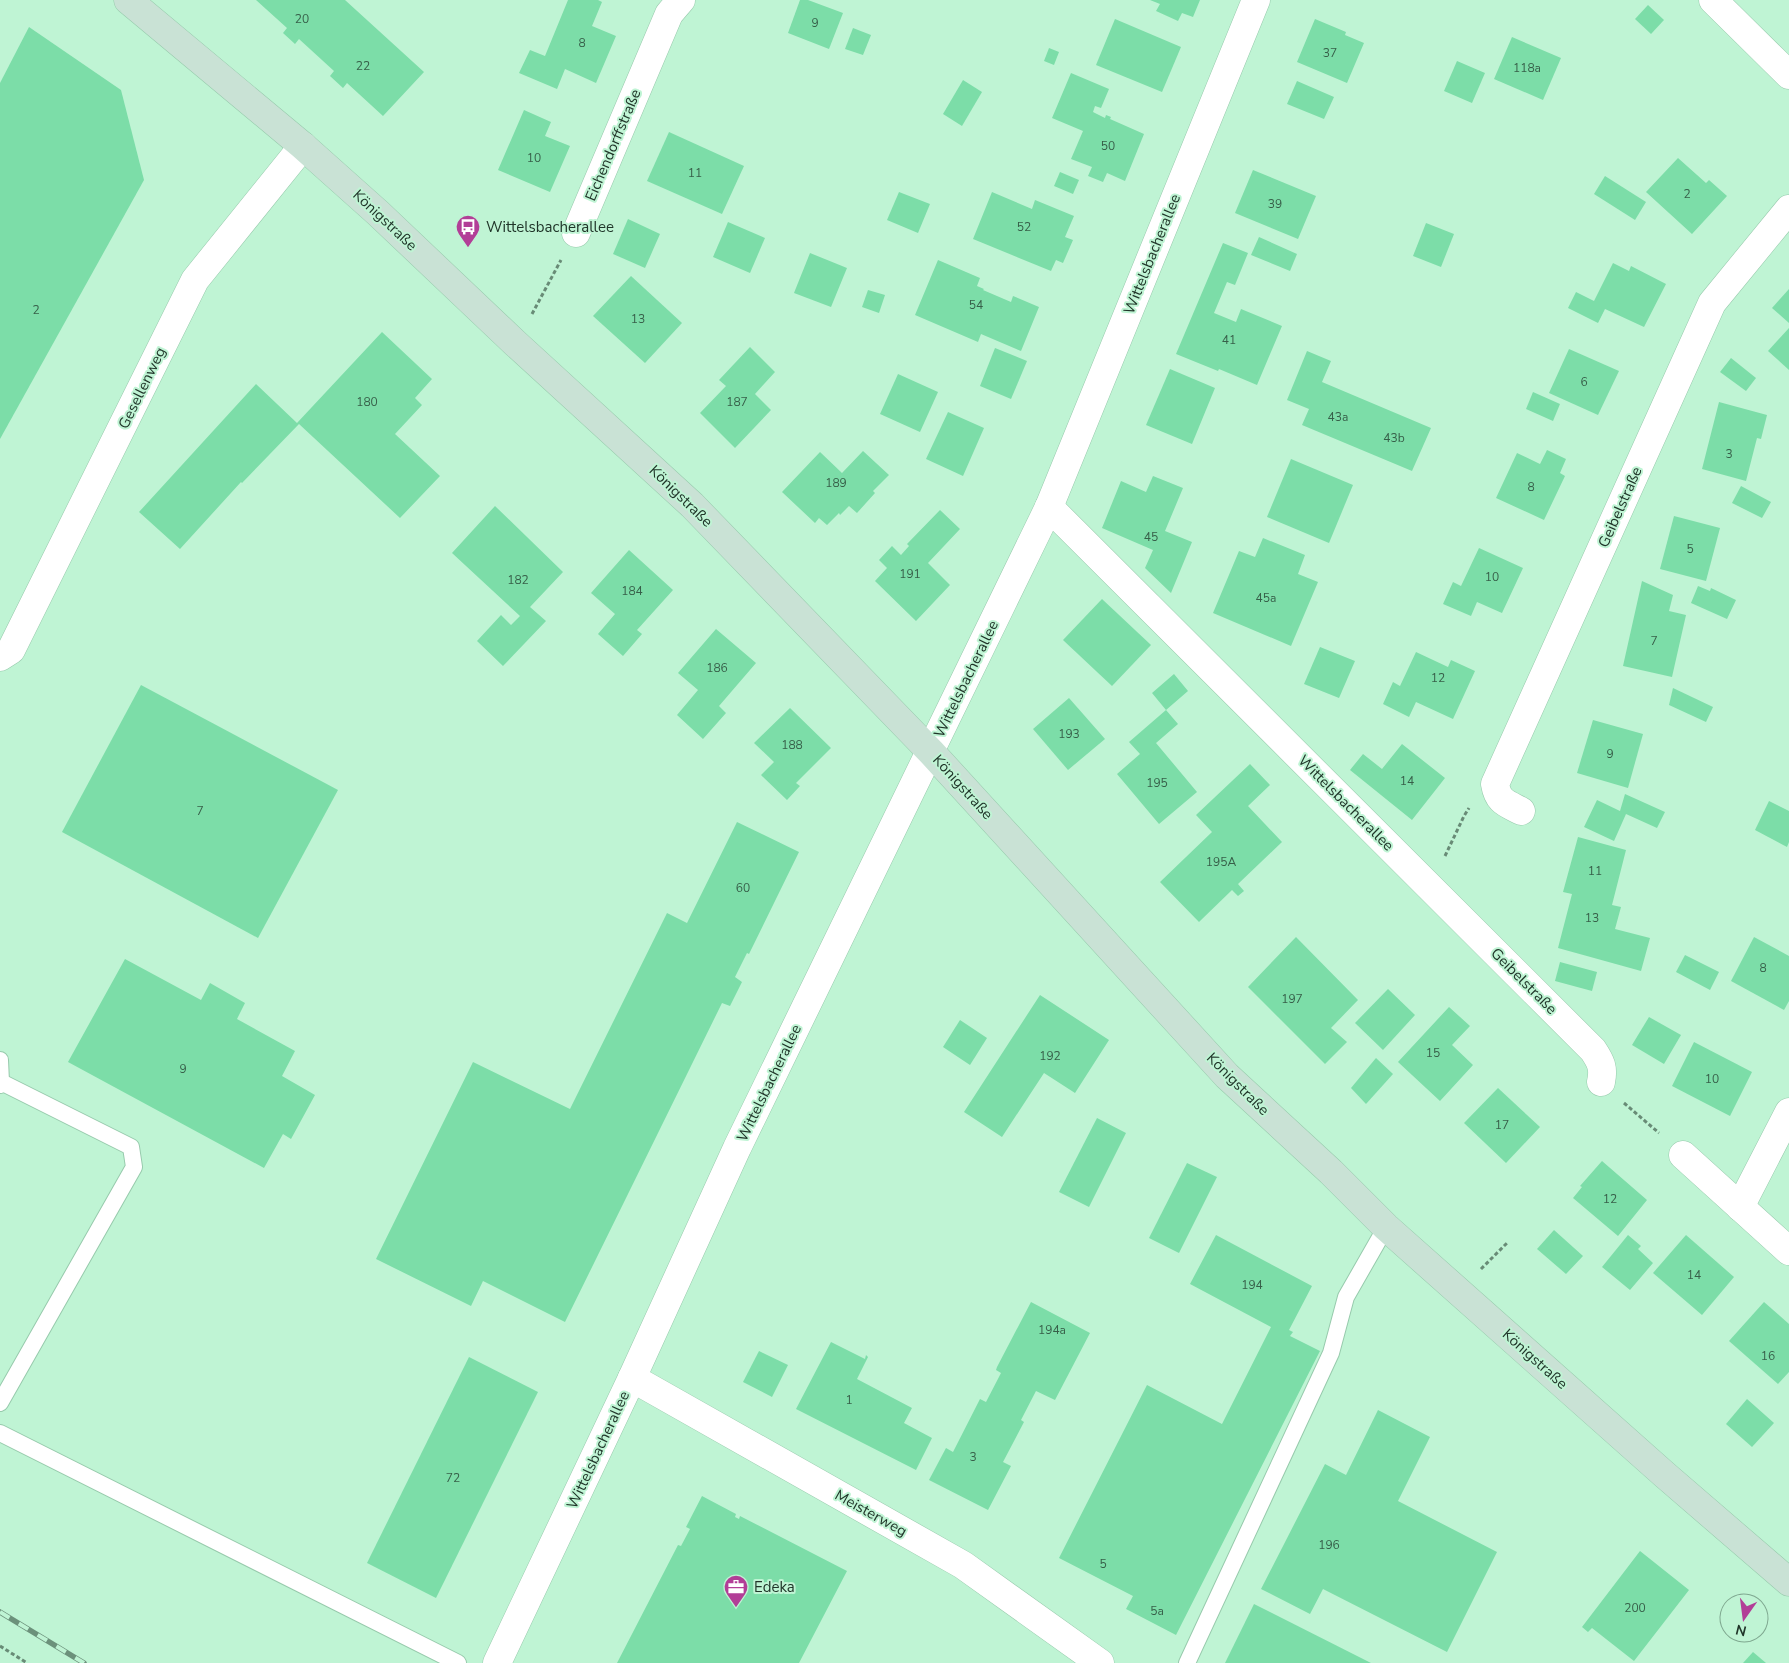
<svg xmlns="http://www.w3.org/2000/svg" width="1789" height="1663" viewBox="0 0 1789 1663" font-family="'Nunito Sans',sans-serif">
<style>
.building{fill:#7cdda8}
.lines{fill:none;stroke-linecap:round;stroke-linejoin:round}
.service-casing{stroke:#97caac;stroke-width:18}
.minor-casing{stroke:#97caac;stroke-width:29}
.tertiary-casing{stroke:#97caac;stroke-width:29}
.secondary-casing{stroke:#97caac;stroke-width:29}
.path{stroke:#688b76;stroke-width:3;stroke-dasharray:4 2.5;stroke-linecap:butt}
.service{stroke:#fff;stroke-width:16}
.minor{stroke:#fff;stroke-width:28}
.tertiary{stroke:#fff;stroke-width:28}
.secondary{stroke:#c9e2d5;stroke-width:28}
.rail-casing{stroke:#6c917b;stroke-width:5.5}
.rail{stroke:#bff4d4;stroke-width:4;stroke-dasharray:11;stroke-linecap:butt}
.labels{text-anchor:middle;stroke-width:4;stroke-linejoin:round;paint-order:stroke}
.number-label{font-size:12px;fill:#375f49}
.street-label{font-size:15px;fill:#203529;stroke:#bff4d4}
.poi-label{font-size:15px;fill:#203529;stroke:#bff4d4;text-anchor:start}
</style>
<rect width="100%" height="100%" fill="#bff4d4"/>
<g class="building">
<polygon points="256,0 345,0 424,72 383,116 347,83 343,88 330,76 334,71 299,39 295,44 283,33 287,28"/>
<polygon points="568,0 598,0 602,2 592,26 616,36 596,83 565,69 557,89 519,73 530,50 545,56"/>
<polygon points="800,0 808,0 843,13 829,49 788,33"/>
<polygon points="1150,0 1200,0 1193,17 1182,13 1178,21 1156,11 1160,4"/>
<polygon points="1648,5 1664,20 1651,34 1635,19"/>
<polygon points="1115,19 1181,47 1162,92 1096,65"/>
<polygon points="1315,19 1346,32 1345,35 1364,43 1347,83 1297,62"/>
<polygon points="29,27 121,90 144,180 0,439 0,83"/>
<polygon points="853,28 871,35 863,55 845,49"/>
<polygon points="1512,37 1561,58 1543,100 1494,79"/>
<polygon points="1049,48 1059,52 1054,65 1044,61"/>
<polygon points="1457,61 1485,73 1472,103 1444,91"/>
<polygon points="1071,73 1109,89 1101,108 1095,106 1093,112 1105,118 1106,115 1111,117 1110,119 1144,134 1125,181 1107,173 1103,182 1088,176 1092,167 1071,159 1083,131 1052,118"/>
<polygon points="963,80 982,92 962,126 943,114"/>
<polygon points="1297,81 1334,97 1324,119 1287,104"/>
<polygon points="524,110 551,122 545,136 570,146 550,192 498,170"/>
<polygon points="669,132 744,166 722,214 647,181"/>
<polygon points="1678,158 1706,183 1709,180 1727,196 1692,234 1646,192"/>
<polygon points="1253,170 1316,196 1298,239 1235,213"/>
<polygon points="1060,172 1079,180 1073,194 1054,186"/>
<polygon points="1605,176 1646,202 1635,220 1594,194"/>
<polygon points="899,192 930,204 918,233 887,220"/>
<polygon points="992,192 1032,209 1035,200 1074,216 1065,237 1073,240 1063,263 1056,260 1051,271 973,239"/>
<polygon points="628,219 660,234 645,268 613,254"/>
<polygon points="728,222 765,238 750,273 713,257"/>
<polygon points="1426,223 1454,234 1441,267 1413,256"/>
<polygon points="1259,237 1297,254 1290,271 1251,255"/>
<polygon points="1223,243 1248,253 1235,285 1227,282 1214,313 1236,322 1241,309 1282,326 1257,385 1219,369 1218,371 1176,354"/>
<polygon points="810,253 847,268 831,307 794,293"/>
<polygon points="938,260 980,278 977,286 984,289 983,290 1011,302 1013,296 1039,307 1021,351 981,334 978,342 915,315"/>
<polygon points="1613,263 1629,271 1631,266 1666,284 1644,327 1605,309 1598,323 1568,308 1576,292 1594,301"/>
<polygon points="631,276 682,323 645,363 593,316"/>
<polygon points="1789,289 1789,323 1772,308"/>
<polygon points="868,290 885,295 879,313 862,307"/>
<polygon points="1789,328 1789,370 1768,351"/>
<polygon points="382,332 432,379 415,398 422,405 395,434 440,476 400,518 299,424 242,483 241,482 180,549 139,512 256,384 297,423"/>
<polygon points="750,347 775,372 755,394 771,410 735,448 700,413 726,386 719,380"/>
<polygon points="995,348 1027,361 1011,399 980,386"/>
<polygon points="1569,349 1619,371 1598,415 1549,393"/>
<polygon points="1307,351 1331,361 1322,382 1431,428 1412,471 1302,425 1309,409 1287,400"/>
<polygon points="1731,358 1756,378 1746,391 1720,372"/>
<polygon points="1170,369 1215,388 1192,444 1146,425"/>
<polygon points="898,374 938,392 920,432 880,414"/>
<polygon points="1533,392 1560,404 1553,421 1526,409"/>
<polygon points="1719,402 1767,415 1761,439 1757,438 1746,481 1702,469"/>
<polygon points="948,412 984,428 963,476 926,459"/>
<polygon points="1547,450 1566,459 1560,473 1565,476 1544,520 1496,498 1517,453 1540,464"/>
<polygon points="863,451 889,475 873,491 875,493 857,513 849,506 840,515 839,513 827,525 819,518 815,523 782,492 820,452 842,473"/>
<polygon points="1291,459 1353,485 1329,543 1267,517"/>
<polygon points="1153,476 1183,488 1165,531 1192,542 1171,593 1145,568 1153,550 1102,528 1121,481 1146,492"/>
<polygon points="1741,486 1771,502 1762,518 1732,503"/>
<polygon points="495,506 563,572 530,607 546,621 503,666 477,641 501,615 511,625 520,616 452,553"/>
<polygon points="940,510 960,529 928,563 950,585 916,621 875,581 887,568 879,560 892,546 901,555 909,546 907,544"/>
<polygon points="1674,516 1720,528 1706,581 1660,569"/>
<polygon points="1263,538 1305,555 1298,574 1318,582 1291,646 1213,613 1239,551 1255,557"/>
<polygon points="1479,548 1523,568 1502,613 1477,602 1471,616 1443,604 1453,582 1461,586"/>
<polygon points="629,550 673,590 637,630 642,634 623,656 598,634 615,614 591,593"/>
<polygon points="1642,581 1673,595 1669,611 1686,615 1672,677 1623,666"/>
<polygon points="1698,586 1710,591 1711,588 1736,600 1727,619 1691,603"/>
<polygon points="1102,599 1151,645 1112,686 1063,640"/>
<polygon points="716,629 756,663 719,706 726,713 703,739 677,715 698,690 678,673"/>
<polygon points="1320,647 1355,661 1339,698 1304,684"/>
<polygon points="1416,652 1448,667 1451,660 1475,671 1453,719 1416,702 1409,717 1383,704 1393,682 1400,686"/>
<polygon points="1174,674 1188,691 1166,710 1178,724 1156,743 1197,792 1159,824 1117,774 1140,754 1129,742 1166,710 1152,693"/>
<polygon points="141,685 338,790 258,938 62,832"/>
<polygon points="1673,688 1713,707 1706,722 1669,705"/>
<polygon points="1069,698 1105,739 1068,770 1033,729"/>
<polygon points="790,708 831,748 796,783 800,786 787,800 761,775 774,762 754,743"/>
<polygon points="1593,720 1643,734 1628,788 1577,773"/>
<polygon points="1402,744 1445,778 1412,820 1350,770 1363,754 1382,769"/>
<polygon points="1250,764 1270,785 1248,806 1282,842 1238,884 1244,891 1238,896 1232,890 1199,922 1160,882 1212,832 1196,815"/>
<polygon points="1625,794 1665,812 1657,828 1626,814 1614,841 1584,827 1597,800 1620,811"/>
<polygon points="1769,801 1789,811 1789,842 1787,847 1755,830"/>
<polygon points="737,822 799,852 749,954 747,953 735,977 742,982 730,1006 722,1003 565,1322 483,1281 471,1306 376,1259 473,1062 570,1109 667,913 687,923"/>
<polygon points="1578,837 1626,850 1612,905 1621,907 1615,929 1650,938 1641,971 1558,948 1572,894 1563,892"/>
<polygon points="1296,937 1358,1000 1331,1028 1347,1042 1325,1064 1248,987"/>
<polygon points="1754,937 1789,956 1789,1001 1784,1010 1731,981"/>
<polygon points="1685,955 1719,972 1710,990 1676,972"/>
<polygon points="125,959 201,1000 210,983 245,1003 237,1019 295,1051 282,1076 315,1095 291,1139 283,1134 264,1168 68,1062"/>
<polygon points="1560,962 1597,972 1592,991 1555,981"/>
<polygon points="1388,989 1415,1015 1383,1050 1355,1023"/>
<polygon points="1040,995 1109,1040 1075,1093 1044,1073 1002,1137 964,1112"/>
<polygon points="1449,1007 1470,1026 1452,1045 1473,1065 1440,1101 1398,1062"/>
<polygon points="1649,1017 1681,1035 1664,1064 1632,1045"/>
<polygon points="960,1020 987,1038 970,1065 943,1047"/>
<polygon points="1694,1042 1752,1072 1730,1116 1672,1086"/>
<polygon points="1376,1058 1393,1074 1366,1104 1351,1088"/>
<polygon points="1498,1088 1540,1127 1506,1163 1464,1123"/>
<polygon points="1097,1118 1126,1133 1089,1207 1059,1192"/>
<polygon points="1602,1161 1647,1200 1618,1236 1573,1198 1582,1187 1580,1186"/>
<polygon points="1187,1163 1217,1177 1179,1253 1149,1238"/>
<polygon points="1554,1230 1583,1256 1566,1274 1537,1249"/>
<polygon points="1216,1235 1312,1286 1289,1330 1293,1332 1290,1336 1320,1351 1176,1635 1126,1609 1133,1596 1059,1558 1147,1385 1222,1424 1271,1327 1190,1284"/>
<polygon points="1628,1235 1641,1246 1638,1249 1653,1263 1630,1290 1602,1267"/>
<polygon points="1686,1235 1734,1277 1702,1315 1653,1273"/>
<polygon points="1031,1302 1090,1333 1055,1400 1036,1391 1021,1420 1024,1422 1003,1462 1011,1466 988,1510 929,1480 946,1448 953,1452 980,1399 986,1402 1001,1373 996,1370 997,1367"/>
<polygon points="1764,1302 1789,1324 1789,1372 1778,1384 1729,1341"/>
<polygon points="831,1342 865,1359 866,1355 868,1357 857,1379 912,1408 904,1423 932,1438 916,1470 796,1409"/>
<polygon points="759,1351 788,1365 772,1397 743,1382"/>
<polygon points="469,1357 538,1392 436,1598 367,1563"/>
<polygon points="1747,1399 1774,1423 1752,1447 1726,1424"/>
<polygon points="1378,1410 1430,1437 1398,1501 1497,1552 1447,1652 1323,1589 1310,1614 1261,1589 1325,1464 1346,1475"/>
<polygon points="702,1496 736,1514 735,1517 739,1519 740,1516 847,1571 799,1663 617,1663 678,1545 681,1546 690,1529 686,1527"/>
<polygon points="1640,1551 1689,1590 1634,1661 1592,1628 1588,1632 1582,1627"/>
<polygon points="1254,1604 1371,1663 1225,1663"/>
<polygon points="1753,1652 1766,1663 1743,1663"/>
</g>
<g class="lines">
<defs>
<g id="service">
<polyline points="0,1060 1,1082 0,1085"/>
<polyline points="0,1403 134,1167 131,1147 1,1082"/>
<polyline points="0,1433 458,1663"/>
<polyline points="1187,1663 1331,1353 1346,1297 1386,1227"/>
</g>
<g id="minor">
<polyline points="1713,0 1789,75"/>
<polyline points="576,233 669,14 681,0"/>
<path d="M 1049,507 L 1593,1050 C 1601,1062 1604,1068 1601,1082"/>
<polyline points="0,657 11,650 195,280 303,146"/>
<path d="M 1521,811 C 1506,803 1498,802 1495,784 L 1712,303 L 1789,209"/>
<polyline points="1683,1155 1789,1251"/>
<polyline points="1740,1207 1789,1112"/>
<polyline points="632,1378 963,1565 1100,1663"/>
</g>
<polyline id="tertiary" points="497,1663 632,1378 737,1148 1049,507 1256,0"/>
<polyline id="secondary" points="128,0 303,146 378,213 515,343 692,505 931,752 1227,1076 1331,1172 1386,1227 1665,1475 1789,1582"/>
</defs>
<use href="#service" class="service-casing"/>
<use href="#minor" class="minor-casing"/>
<use href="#tertiary" class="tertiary-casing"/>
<use href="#secondary" class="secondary-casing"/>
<g class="path">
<polyline points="532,314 561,260"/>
<polyline points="1445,856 1464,816 1469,808"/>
<polyline points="1624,1103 1659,1133"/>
<polyline points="1481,1269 1507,1243"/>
<polyline points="0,1646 27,1663"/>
</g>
<use href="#service" class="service"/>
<use href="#minor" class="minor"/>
<use href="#tertiary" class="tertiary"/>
<use href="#secondary" class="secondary"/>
<defs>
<polyline id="rail" points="0,1612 84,1663"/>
</defs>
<use href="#rail" class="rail-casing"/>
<use href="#rail" class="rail"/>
</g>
<defs>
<symbol id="bus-pin" viewBox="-11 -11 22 30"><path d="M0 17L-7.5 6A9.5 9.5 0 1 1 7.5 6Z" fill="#b23e97" stroke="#bff4d4"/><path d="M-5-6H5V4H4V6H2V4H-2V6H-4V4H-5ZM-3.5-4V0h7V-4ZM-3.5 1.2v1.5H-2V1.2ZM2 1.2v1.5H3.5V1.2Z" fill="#fff"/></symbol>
<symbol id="office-pin" viewBox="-11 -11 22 30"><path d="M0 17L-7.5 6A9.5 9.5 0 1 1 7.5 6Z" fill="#b23e97" stroke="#bff4d4"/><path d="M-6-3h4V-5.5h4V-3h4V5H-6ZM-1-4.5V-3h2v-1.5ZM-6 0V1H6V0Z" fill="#fff"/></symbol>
</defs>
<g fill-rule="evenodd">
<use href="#bus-pin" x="454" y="213" width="28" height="38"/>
<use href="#office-pin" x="722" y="1573" width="28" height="38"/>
</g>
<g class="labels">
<g class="number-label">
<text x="302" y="23">20</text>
<text x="815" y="27">9</text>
<text x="582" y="47">8</text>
<text x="1330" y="57">37</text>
<text x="363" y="70">22</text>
<text x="1527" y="72">118a</text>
<text x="1108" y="150">50</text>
<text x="534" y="162">10</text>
<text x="695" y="177">11</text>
<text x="1687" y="198">2</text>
<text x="1275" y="208">39</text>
<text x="1024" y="231">52</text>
<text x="976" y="309">54</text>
<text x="36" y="314">2</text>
<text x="638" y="323">13</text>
<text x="1229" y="344">41</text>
<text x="1584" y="386">6</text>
<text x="367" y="406">180</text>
<text x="737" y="406">187</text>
<text x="1338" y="421">43a</text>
<text x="1394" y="442">43b</text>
<text x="1729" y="458">3</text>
<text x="836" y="487">189</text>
<text x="1531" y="491">8</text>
<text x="1151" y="541">45</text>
<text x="1690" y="553">5</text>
<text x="910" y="578">191</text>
<text x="1492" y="581">10</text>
<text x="518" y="584">182</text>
<text x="632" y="595">184</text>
<text x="1266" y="602">45a</text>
<text x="1654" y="645">7</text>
<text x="717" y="672">186</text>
<text x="1438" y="682">12</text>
<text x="1069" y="738">193</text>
<text x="792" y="749">188</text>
<text x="1610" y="758">9</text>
<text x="1407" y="785">14</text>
<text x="1157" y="787">195</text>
<text x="200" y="815">7</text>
<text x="1221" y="866">195A</text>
<text x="1595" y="875">11</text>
<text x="743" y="892">60</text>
<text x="1592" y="922">13</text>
<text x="1763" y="972">8</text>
<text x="1292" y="1003">197</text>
<text x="1433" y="1057">15</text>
<text x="1050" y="1060">192</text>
<text x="183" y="1073">9</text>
<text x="1712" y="1083">10</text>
<text x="1502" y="1129">17</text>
<text x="1610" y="1203">12</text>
<text x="1694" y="1279">14</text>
<text x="1252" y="1289">194</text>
<text x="1052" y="1334">194a</text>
<text x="1768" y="1360">16</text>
<text x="849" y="1404">1</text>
<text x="973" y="1461">3</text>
<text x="453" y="1482">72</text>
<text x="1329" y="1549">196</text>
<text x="1103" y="1568">5</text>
<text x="1635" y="1612">200</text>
<text x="1157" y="1615">5a</text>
</g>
<g class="street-label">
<text transform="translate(613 145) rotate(-67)" y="5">Eichendorffstraße</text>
<text transform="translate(385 220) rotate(43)" y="5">Königstraße</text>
<text transform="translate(1152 254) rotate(-68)" y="5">Wittelsbacherallee</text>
<text transform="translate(142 388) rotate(-64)" y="5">Gesellenweg</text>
<text transform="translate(681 496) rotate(44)" y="5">Königstraße</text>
<text transform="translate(1620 507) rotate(-66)" y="5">Geibelstraße</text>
<text transform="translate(966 679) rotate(-64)" y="5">Wittelsbacherallee</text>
<text transform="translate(963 787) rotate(48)" y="5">Königstraße</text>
<text transform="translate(1346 803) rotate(45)" y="5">Wittelsbacherallee</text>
<text transform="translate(1524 981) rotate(45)" y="5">Geibelstraße</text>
<text transform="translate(769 1083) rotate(-64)" y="5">Wittelsbacherallee</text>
<text transform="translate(1238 1084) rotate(45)" y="5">Königstraße</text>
<text transform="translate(1535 1359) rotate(42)" y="5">Königstraße</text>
<text transform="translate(598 1450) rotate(-65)" y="5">Wittelsbacherallee</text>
<text transform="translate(871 1513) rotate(29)" y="5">Meisterweg</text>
</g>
<g class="poi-label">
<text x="486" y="232">Wittelsbacherallee</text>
<text x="754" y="1592">Edeka</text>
</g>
</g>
<g transform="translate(1744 1618) rotate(194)"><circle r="24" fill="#bff4d4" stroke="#7fa890"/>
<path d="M0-4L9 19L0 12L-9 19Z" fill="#b23e97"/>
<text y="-8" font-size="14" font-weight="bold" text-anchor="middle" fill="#203529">N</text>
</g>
</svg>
